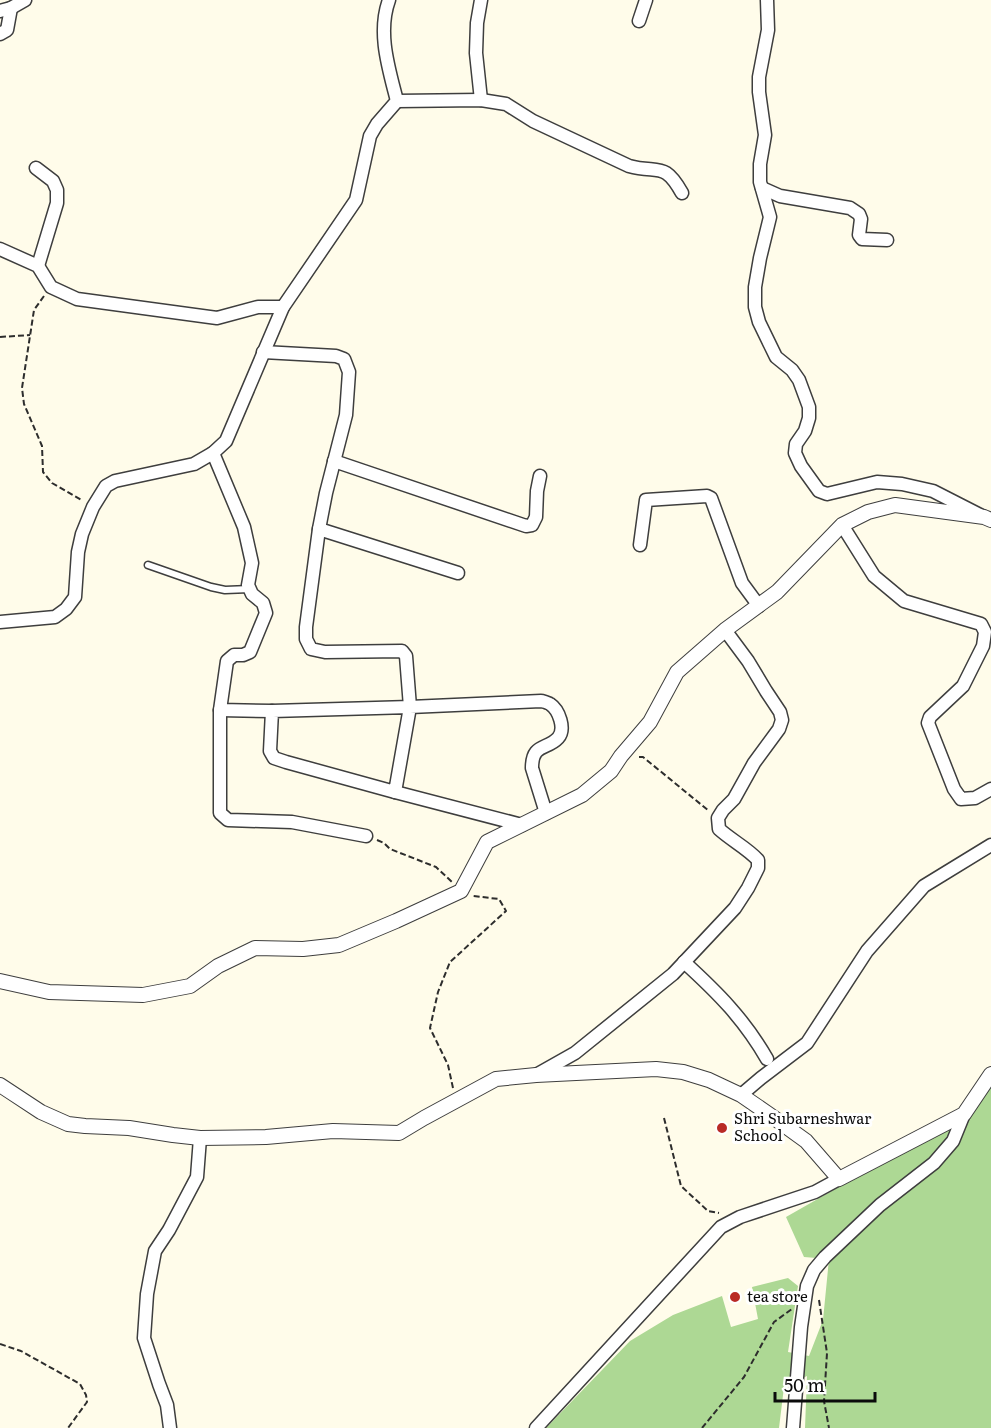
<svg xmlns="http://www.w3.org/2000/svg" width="991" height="1428" viewBox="0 0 991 1428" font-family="Literata,serif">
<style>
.forest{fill:#add894}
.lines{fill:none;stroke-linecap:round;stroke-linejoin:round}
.service-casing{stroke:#3e3e3e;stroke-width:9}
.minor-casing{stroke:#3e3e3e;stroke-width:15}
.tertiary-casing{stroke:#3e3e3e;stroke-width:16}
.path{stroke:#2d2d2d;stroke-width:2;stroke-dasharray:6 3;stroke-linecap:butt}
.service{stroke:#fff;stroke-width:6}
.minor{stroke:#fff;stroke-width:12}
.tertiary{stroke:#fff;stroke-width:14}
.poi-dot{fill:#b92a26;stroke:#fff;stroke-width:2}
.labels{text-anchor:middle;stroke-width:6;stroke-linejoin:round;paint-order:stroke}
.poi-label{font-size:15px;fill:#0b0b0b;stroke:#fff;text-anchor:start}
</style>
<rect width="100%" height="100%" fill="#fffcea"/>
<polygon class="forest" points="991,1082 991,1428 805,1428 807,1376 784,1387 779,1428 546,1428 630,1341 673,1315 722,1296 731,1327 758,1319 752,1287 788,1278 798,1286 788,1352 809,1356 823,1320 829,1259 804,1257 786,1217 946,1126"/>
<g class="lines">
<defs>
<polyline id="service" points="148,565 211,587 225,590 250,589"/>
<g id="minor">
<polyline points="481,0 477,23 476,53 481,100"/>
<polyline points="767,0 768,30 759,77 759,92 765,135 760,164 760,182 770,217 760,258 755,287 755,307 759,322 776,357 792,370 799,380 809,407 809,418 805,431 796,444 795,453 801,466 819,491 827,494 877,482 902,484 933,491 980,515"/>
<polyline points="0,11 11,8 25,0"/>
<polyline points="639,21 646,0"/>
<polyline points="0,34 7,30 11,8"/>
<path d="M 397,101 L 481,100 L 506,104 L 533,121 L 629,166 C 659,174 664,161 682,193"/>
<polyline points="36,168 53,181 57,190 57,203 38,266"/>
<polyline points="762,188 780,196 850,208 859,214 861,219 859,235 862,239 887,240"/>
<polyline points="0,249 38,266 51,287 77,299 217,318 258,307 283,307"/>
<path d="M 263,352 L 336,356 L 344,359 L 349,372 L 346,415 L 326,493 L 319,529 L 306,627 L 306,639 L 311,649 L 325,652 L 402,651 L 406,656 L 410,707 L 395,792 L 286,762 L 274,758 L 270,751 L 272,711 L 410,707 L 541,701 C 542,701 549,703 550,704 C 559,710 566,729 558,738 C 547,750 532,743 532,768 L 546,813"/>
<polyline points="213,453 244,527 252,563 248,585 252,594 263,603 266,613 250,652 243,655 234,655 227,661 220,710 272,711"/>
<polyline points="334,461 526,526 532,525 536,517 537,491 540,476"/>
<polyline points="842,525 874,576 904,601 981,624 985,632 983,646 963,686 930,717 928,723 954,789 961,799 975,798 991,789"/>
<polyline points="319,529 458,573"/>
<polyline points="640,545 646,500 707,496 711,498 742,583 759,606"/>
<path d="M 0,622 L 55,617 L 66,609 L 75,597 L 78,552 L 82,534 L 93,507 L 106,486 L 115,481 L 194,464 L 213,453 L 226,441 L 283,307 L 356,200 L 370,136 L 377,124 L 397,101 C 389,69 377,33 389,0"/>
<polyline points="220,710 220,813 228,820 292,822 366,836"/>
<polyline points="395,792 522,825"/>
<path d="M 684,962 C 718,993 744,1019 767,1059"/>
<path d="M 536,1075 L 575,1053 L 673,974 L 735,908 L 748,888 L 758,868 L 758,860 C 747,848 731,840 719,829 L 718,818 L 723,810 L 734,799 L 754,763 L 779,729 L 782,720 L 780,712 L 766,691 L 748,661 L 725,630"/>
<polyline points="741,1095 761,1078 807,1043 867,951 924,886 991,845"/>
<polyline points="170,1428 167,1405 159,1384 144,1338 147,1294 155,1251 169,1230 197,1177 200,1138"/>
<polyline points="536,1428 721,1227 740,1217 815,1192 839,1179"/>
<polyline points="793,1428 801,1327 807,1286 814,1270 825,1257 880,1205 934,1163 953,1141 964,1114"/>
</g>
<g id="tertiary">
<polyline points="0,981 49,992 143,995 190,986 218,966 255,948 303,949 339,945 396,921 461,891 487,842 582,795 611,771 621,756 650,722 677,672 725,630 777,592 842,525 868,512 895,505 984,517 991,520"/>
<polyline points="0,1085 41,1112 68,1124 85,1126 129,1128 173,1135 200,1138 266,1137 333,1131 399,1133 424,1118 496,1079 536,1075 656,1069 683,1072 709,1080 741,1095 770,1115 806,1141 839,1179 964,1114 991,1074"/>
</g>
</defs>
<use href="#service" class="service-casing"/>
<use href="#minor" class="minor-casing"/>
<use href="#tertiary" class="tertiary-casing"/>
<g class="path">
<polyline points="44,296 34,310 22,388 24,404 42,446 43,472 52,483 83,501"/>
<polyline points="0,337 30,335"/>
<polyline points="639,757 643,757 709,811"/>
<polyline points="377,840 384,843 390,849 436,867 452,882"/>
<polyline points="453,1088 448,1065 430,1028 438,992 450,962 506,911 499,899 473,896"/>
<polyline points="664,1118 681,1186 708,1211 719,1213"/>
<polyline points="819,1300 827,1353 824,1401 829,1428"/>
<polyline points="0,1344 21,1351 80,1384 86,1395 87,1402 68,1428"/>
<polyline points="702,1428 744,1377 774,1322 792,1309"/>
</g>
<use href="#service" class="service"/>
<use href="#minor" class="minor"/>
<use href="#tertiary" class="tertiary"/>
</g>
<g class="poi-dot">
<circle cx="722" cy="1128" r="6"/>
<circle cx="735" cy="1297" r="6"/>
</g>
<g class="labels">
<g class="poi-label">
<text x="734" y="1124">Shri Subarneshwar<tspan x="734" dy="17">School</tspan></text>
<text x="747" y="1302">tea store</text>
</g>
</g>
<path d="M775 1392v9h100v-9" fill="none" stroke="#0b0b0b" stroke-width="3"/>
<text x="784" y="1392" font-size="18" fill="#0b0b0b" stroke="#ffffff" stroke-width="4.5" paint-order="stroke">50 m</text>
</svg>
